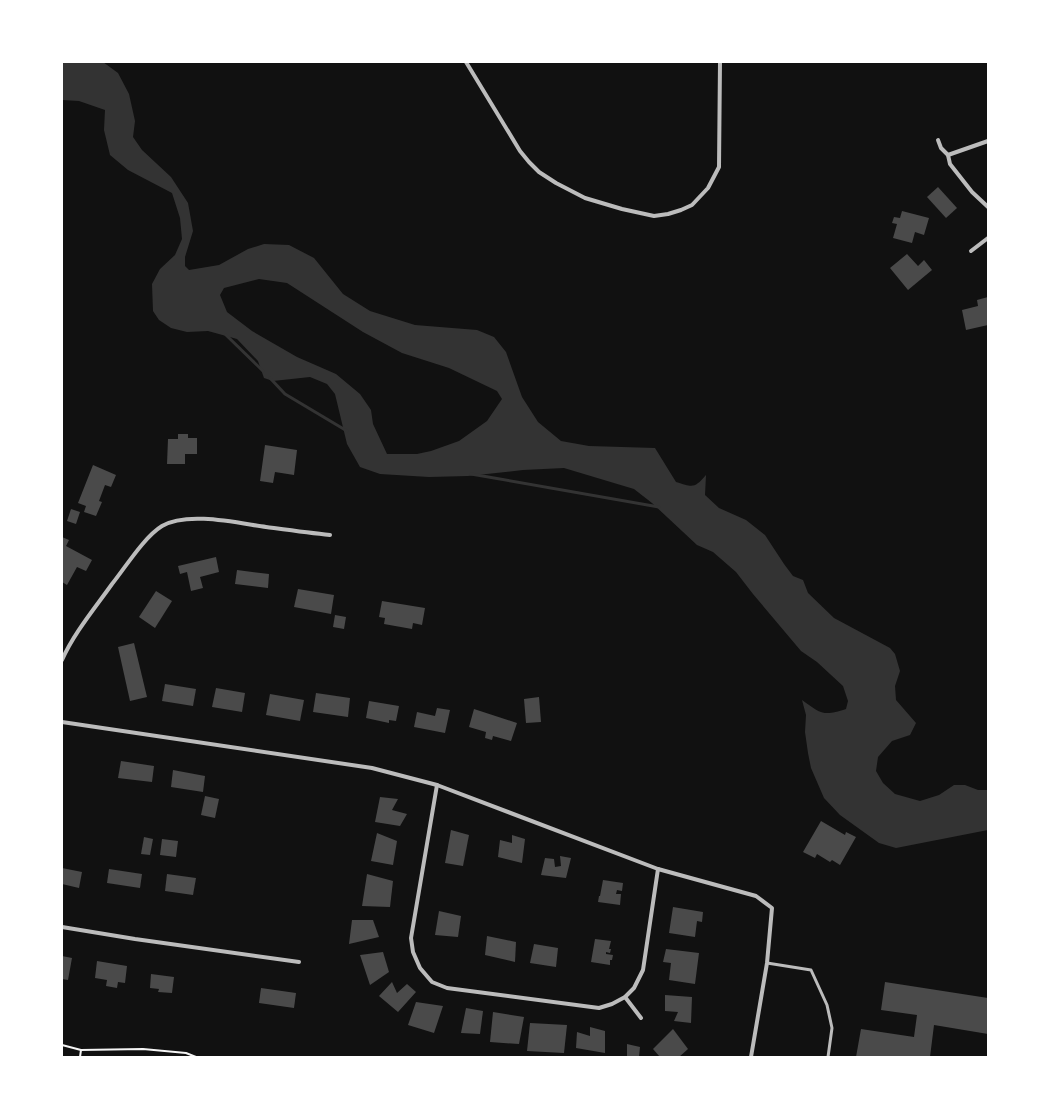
<svg xmlns="http://www.w3.org/2000/svg" width="1050" height="1119" viewBox="0 0 1050 1119" font-family="'DejaVu Sans',sans-serif">
<style>
.water{fill:#333;fill-rule:evenodd}
.lines{fill:none;stroke-linecap:round;stroke-linejoin:round}
.stream{stroke:#333;stroke-width:3}
.building{fill:#4a4a4a}
.path{stroke:#f5f5f5;stroke-width:2}
.service{stroke:#bcbcbc;stroke-width:3}
.minor{stroke:#bcbcbc;stroke-width:4}
</style>
<rect width="100%" height="100%" fill="#111"/>
<path class="water" d="M 62,62 L 103,62 L 118,73 L 129,94 L 135,121 L 133,137 L 142,150 L 171,177 L 188,203 L 193,231 L 185,257 L 185,266 L 189,270 L 219,265 L 248,249 L 264,244 L 289,245 L 314,258 L 343,294 L 370,311 L 415,325 L 477,330 L 494,337 L 506,352 L 522,397 L 538,422 L 561,441 L 589,446 L 655,448 L 676,482 C 693,487 694,489 706,475 L 705,495 L 719,508 L 746,520 L 765,535 L 784,564 L 793,576 L 803,580 L 808,593 L 834,618 L 890,648 L 895,654 L 900,671 L 895,686 L 896,700 L 916,723 L 910,735 L 892,741 L 878,757 L 876,771 L 883,783 L 895,794 L 920,801 L 939,795 L 954,785 L 965,785 L 978,790 L 988,790 L 988,830 L 896,848 L 879,843 L 840,815 L 824,798 L 811,768 L 808,753 L 805,732 L 806,715 L 802,700 C 820,713 823,717 846,709 L 848,701 L 843,686 L 817,662 L 801,651 L 753,594 L 736,572 L 713,552 L 697,545 L 652,503 L 634,489 L 564,468 L 523,470 L 468,476 L 429,477 L 380,474 L 360,467 L 347,444 L 335,394 L 327,384 L 310,377 L 273,381 L 264,378 L 258,361 L 237,339 L 208,331 L 187,332 L 171,328 L 159,320 L 153,311 L 152,284 L 160,269 L 175,255 L 182,239 L 180,218 L 172,193 L 128,170 L 110,155 L 104,130 L 105,110 L 79,101 L 62,100 ZM 259,279 L 287,283 L 363,332 L 402,353 L 449,368 L 497,391 L 502,399 L 487,421 L 459,441 L 431,451 L 417,454 L 387,454 L 373,424 L 371,410 L 360,394 L 336,374 L 297,357 L 252,331 L 227,312 L 220,295 L 224,288 Z"/>
<g class="lines">
<g class="stream">
<polyline points="226,335 263,371"/>
<polyline points="270,378 285,394 347,431"/>
<polyline points="471,474 659,507"/>
</g>
</g>
<g class="building">
<polygon points="938,187 957,208 946,218 927,197"/>
<polygon points="902,211 929,218 924,235 915,232 912,243 893,238 897,224 892,223 894,217 900,218"/>
<polygon points="907,254 918,266 924,260 932,270 908,290 890,268"/>
<polygon points="988,297 988,325 966,330 962,310 978,306 977,300"/>
<polygon points="178,434 188,434 188,438 197,438 197,454 185,454 185,464 167,464 168,439 178,439"/>
<polygon points="265,445 297,450 294,475 275,472 273,483 260,481"/>
<polygon points="93,465 116,475 111,487 105,485 99,501 102,502 96,516 84,512 86,506 78,503"/>
<polygon points="71,509 80,512 76,524 67,521"/>
<polygon points="62,537 69,540 66,546 92,560 86,571 77,567 67,585 62,582"/>
<polygon points="216,557 219,572 200,577 203,588 191,591 187,572 180,574 178,566"/>
<polygon points="237,570 269,574 268,588 235,584"/>
<polygon points="298,589 334,595 331,614 294,607"/>
<polygon points="156,591 172,601 155,628 139,617"/>
<polygon points="382,601 425,608 422,625 413,623 412,629 384,624 385,618 379,617"/>
<polygon points="335,615 346,617 344,629 333,627"/>
<polygon points="134,643 147,697 130,701 118,647"/>
<polygon points="165,684 196,689 193,706 162,701"/>
<polygon points="216,688 245,693 242,712 212,707"/>
<polygon points="316,693 350,698 348,717 313,712"/>
<polygon points="270,694 304,700 300,721 266,715"/>
<polygon points="539,697 541,722 526,723 524,699"/>
<polygon points="369,701 399,706 396,721 389,720 389,723 366,718"/>
<polygon points="437,708 450,710 445,733 414,727 417,712 435,716"/>
<polygon points="474,709 517,723 511,741 493,736 492,740 485,738 486,732 469,727"/>
<polygon points="121,761 154,766 152,782 118,778"/>
<polygon points="173,770 205,776 203,792 171,787"/>
<polygon points="205,796 219,799 215,818 201,815"/>
<polygon points="380,797 398,799 392,810 407,814 400,826 375,822"/>
<polygon points="821,821 845,835 846,832 856,837 840,865 832,860 830,862 817,854 815,858 803,852"/>
<polygon points="451,830 469,835 463,866 445,863"/>
<polygon points="377,833 397,841 393,865 371,861"/>
<polygon points="512,835 525,839 522,863 498,857 500,840 512,843"/>
<polygon points="144,837 153,839 150,855 141,854"/>
<polygon points="162,839 178,841 176,857 160,855"/>
<polygon points="560,856 571,858 566,878 541,875 545,858 554,859 555,867 561,866"/>
<polygon points="62,868 82,872 79,888 62,884"/>
<polygon points="109,869 142,874 140,888 107,883"/>
<polygon points="167,874 196,878 193,895 165,891"/>
<polygon points="367,874 393,881 390,907 362,906"/>
<polygon points="603,880 623,883 622,891 617,890 616,894 621,894 620,905 598,902 599,896 600,896"/>
<polygon points="673,907 703,912 702,922 697,921 695,937 669,933"/>
<polygon points="439,911 461,916 458,937 435,935"/>
<polygon points="352,920 373,920 379,937 349,944"/>
<polygon points="487,936 516,942 515,962 485,955"/>
<polygon points="595,939 611,941 609,949 611,949 610,953 606,952 606,954 613,955 612,960 610,960 610,965 591,962"/>
<polygon points="534,944 558,948 556,967 530,963"/>
<polygon points="666,949 699,953 695,984 669,980 671,963 663,962"/>
<polygon points="383,952 389,972 370,985 360,955"/>
<polygon points="62,956 72,958 68,980 62,979"/>
<polygon points="97,961 127,966 125,983 118,982 117,988 106,986 107,980 95,978"/>
<polygon points="151,974 174,977 172,993 158,992 159,989 150,988"/>
<polygon points="392,982 397,993 407,984 416,992 398,1012 379,996"/>
<polygon points="885,982 988,998 988,1034 934,1025 930,1057 856,1057 861,1029 914,1037 917,1015 881,1010"/>
<polygon points="261,988 296,993 294,1008 259,1003"/>
<polygon points="665,995 692,997 691,1023 674,1021 678,1012 665,1011"/>
<polygon points="416,1002 443,1006 434,1033 408,1025"/>
<polygon points="466,1008 483,1011 480,1034 461,1033"/>
<polygon points="493,1012 524,1017 519,1044 490,1042"/>
<polygon points="530,1023 567,1025 564,1053 527,1051"/>
<polygon points="590,1027 605,1031 605,1053 576,1048 577,1032 590,1036"/>
<polygon points="673,1029 688,1049 679,1057 660,1057 653,1049"/>
<polygon points="627,1044 640,1047 639,1057 627,1057"/>
</g>
<g class="lines">
<g class="path">
<polyline points="62,1045 81,1050 143,1049 186,1053 196,1057"/>
<polyline points="80,1057 81,1050"/>
</g>
<polyline class="service" points="767,963 811,970 827,1005 832,1028 828,1057"/>
<g class="minor">
<polyline points="466,62 520,151 529,162 539,172 556,183 585,198 622,209 654,216 668,214 681,210 692,205 708,188 719,167 720,62"/>
<polyline points="938,140 941,148 948,155 950,164 972,192 988,207"/>
<polyline points="948,155 988,141"/>
<polyline points="971,251 988,238"/>
<path d="M 62,660 C 74,633 95,608 112,584 C 125,568 144,537 162,526 C 187,511 238,523 266,527 C 288,530 309,533 330,535"/>
<polyline points="62,722 372,768 437,785 658,869 756,896 772,908 767,963 751,1057"/>
<polyline points="437,785 411,938 413,952 420,968 432,982 447,988 599,1008 612,1004 625,997 634,988 643,970 658,869"/>
<polyline points="62,927 135,939 299,962"/>
<polyline points="625,997 641,1018"/>
</g>
</g>
<rect width="1050" height="1119" fill="none" stroke="#ffffff" stroke-width="126"/>
</svg>
